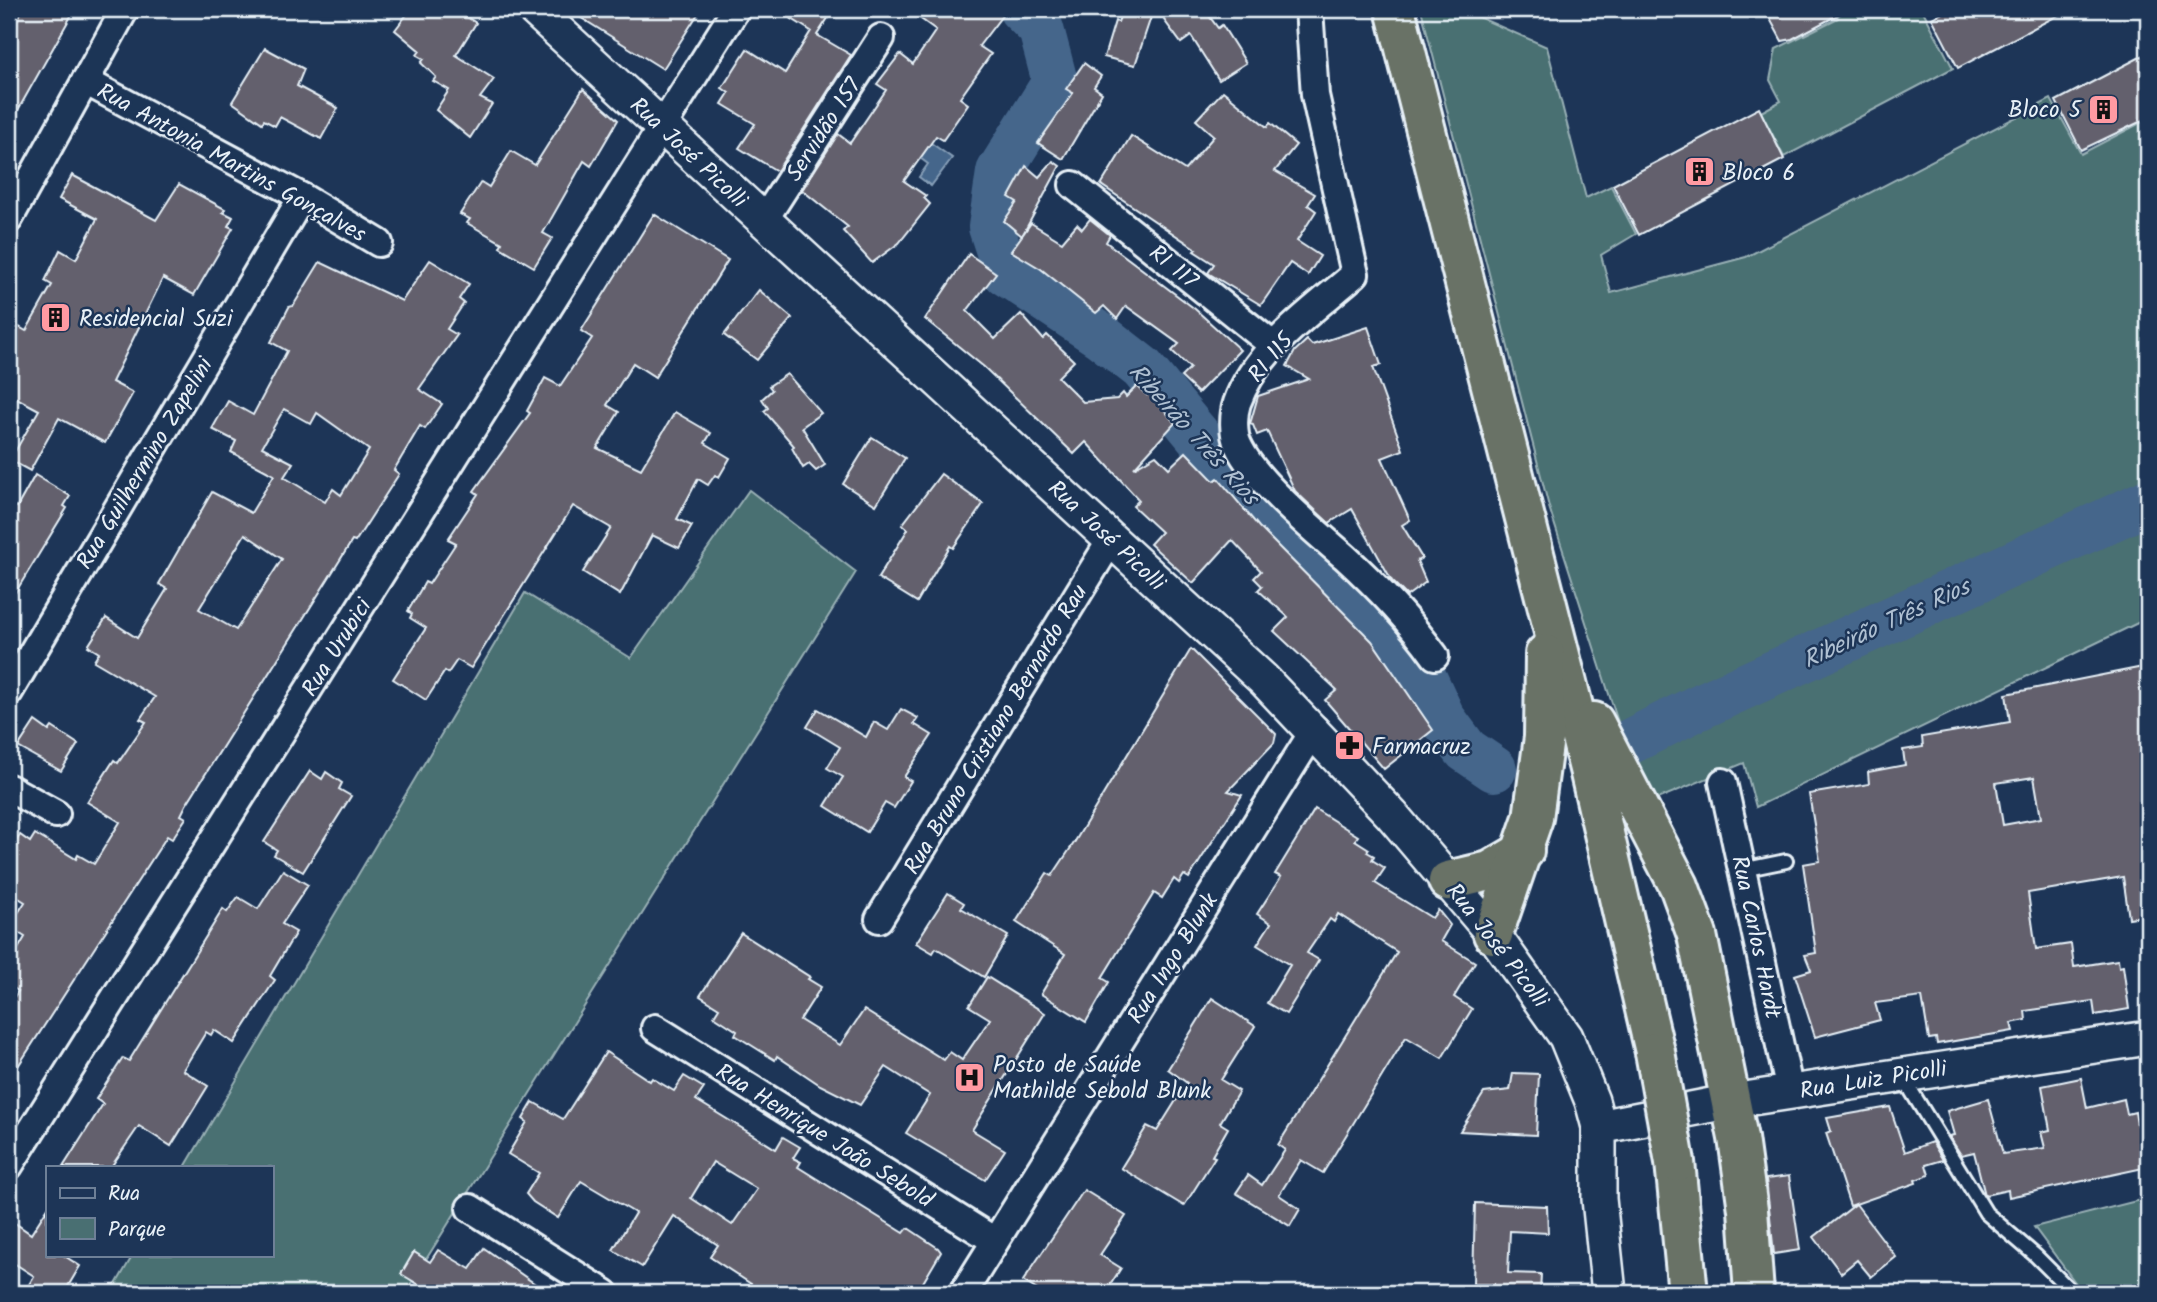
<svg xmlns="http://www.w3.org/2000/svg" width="2157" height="1302" viewBox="0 0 2157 1302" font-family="Kalam,sans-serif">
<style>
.green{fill:#496f72;stroke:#98b0b5;stroke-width:2}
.water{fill:#45668b;stroke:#869eb7;stroke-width:2}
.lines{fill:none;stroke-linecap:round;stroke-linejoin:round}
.river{stroke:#45668b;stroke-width:46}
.building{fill:#63616d;stroke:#e8f1f8;stroke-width:2;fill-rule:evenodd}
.service-casing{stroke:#e8f1f8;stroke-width:18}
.minor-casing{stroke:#e8f1f8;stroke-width:32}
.tertiary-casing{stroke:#e8f1f8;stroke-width:38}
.trunk-casing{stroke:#e8f1f8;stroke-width:44}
.service{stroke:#1d3557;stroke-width:12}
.minor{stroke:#1d3557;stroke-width:26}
.tertiary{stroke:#1d3557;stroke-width:33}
.trunk{stroke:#697266;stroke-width:38}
.trunk-bridge-casing{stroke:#e8f1f8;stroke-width:44;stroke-linecap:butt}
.trunk-bridge{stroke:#697266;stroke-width:38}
.labels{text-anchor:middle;stroke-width:5;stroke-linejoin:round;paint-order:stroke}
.poi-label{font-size:23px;fill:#e8f1f8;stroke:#1d3557;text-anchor:start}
.street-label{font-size:23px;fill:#e8f1f8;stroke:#1d3557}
.water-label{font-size:24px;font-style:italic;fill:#afc0d2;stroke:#1d3557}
</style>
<rect width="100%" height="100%" fill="#1d3557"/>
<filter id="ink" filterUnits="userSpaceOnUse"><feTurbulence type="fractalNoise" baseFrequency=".0143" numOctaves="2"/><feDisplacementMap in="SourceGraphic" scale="14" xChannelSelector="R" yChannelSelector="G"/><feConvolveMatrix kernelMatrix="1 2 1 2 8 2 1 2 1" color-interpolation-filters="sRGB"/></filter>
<g filter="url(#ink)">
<g class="green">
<polygon points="1421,9 1460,9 1547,47 1586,198 1611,186 1636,234 1601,255 1611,293 1746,257 2051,99 2081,154 2148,119 2148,618 1756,807 1744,763 1650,802 1625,744 1549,507"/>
<polygon points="1834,9 1922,9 1953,68 1784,157 1761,112 1781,101 1770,80 1776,49 1838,18"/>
<polygon points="749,490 856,572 405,1293 111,1293 133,1255 271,1255 271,1167 185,1167 525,593 631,658"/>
<polygon points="2148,1198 2148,1293 2083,1293 2034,1227"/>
</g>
<polygon class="water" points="931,143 952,158 931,186 919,177 928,164 920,158"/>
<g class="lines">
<g class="river">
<polyline points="1021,9 1041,29 1055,82 999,172 991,227 1006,273 1101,336 1142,368 1256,506 1287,523 1315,570 1388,626 1424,678 1443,719 1466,750 1494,769"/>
<polyline points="1625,744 1695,709 2148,502"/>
</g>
</g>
<g class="building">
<polygon points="23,9 75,9 9,126 9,35"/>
<polygon points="411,9 455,9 476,23 456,55 494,79 480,98 492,104 470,138 436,110 449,90 433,81 436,77 421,63 424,59 417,55 420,51 395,30"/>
<polygon points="567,9 701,9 663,69"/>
<polygon points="776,9 834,9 817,35 851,55 777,171 739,148 755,124 722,104 729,93 722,88 747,49 785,73 811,31"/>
<polygon points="907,9 1007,9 979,46 991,54 960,98 968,104 943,140 936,136 904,181 926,196 924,198 930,204 899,243 872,263 843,231 848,227 802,190 838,134 850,143 886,90 877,84 900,54 913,64 936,30"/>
<polygon points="1123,9 1151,17 1135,65 1104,57 1115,21 1118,22"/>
<polygon points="1172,9 1204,9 1218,28 1222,25 1246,63 1219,80 1191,36 1181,43 1164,20"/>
<polygon points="1784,9 1849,9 1792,39 1782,41 1769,17"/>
<polygon points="1950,9 2070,9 1958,68 1932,18"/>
<polygon points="265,48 304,69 297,86 338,108 321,139 280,117 275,126 264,120 262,123 232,102"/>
<polygon points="2148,53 2148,118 2081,150 2056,101"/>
<polygon points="1084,63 1101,76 1094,87 1102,93 1063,159 1038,143 1073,93 1066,89"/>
<polygon points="583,89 618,120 591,166 584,161 543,233 552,238 534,267 500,247 502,243 467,223 470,219 460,214 481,182 489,187 511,151 535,165"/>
<polygon points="1223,91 1267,127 1270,123 1296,145 1275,171 1315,194 1308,205 1316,211 1297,241 1320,256 1308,275 1290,263 1261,305 1208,273 1214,264 1194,251 1196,249 1101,185 1131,136 1185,170 1214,136 1196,120"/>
<polygon points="1759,108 1784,159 1639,235 1613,185"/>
<polygon points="1053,161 1060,166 1022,236 1004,221 1017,202 1009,197 1026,166 1039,177"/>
<polygon points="72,175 156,220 179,184 225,209 223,212 233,217 228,226 233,228 194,295 163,278 112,382 133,393 105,443 59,418 30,471 10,460 39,410 9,394 9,330 16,334 19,327 26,331 52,285 45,281 60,250 76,259 97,219 59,199"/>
<polygon points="654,214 728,260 655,377 633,363 607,405 619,412 597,448 641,469 675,412 711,433 705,443 730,458 719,477 715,475 708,485 698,479 677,519 692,526 679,548 652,535 620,595 583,572 611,528 573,506 471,668 457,660 448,673 445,671 426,700 393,679 426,628 410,618 412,614 408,611 425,582 429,584 456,543 448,539 478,494 474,491 530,413 527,411 545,378 560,386 592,338 581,331"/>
<polygon points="1090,219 1110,235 1106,242 1195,309 1240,350 1198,393 1181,377 1190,368 1172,351 1179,344 1126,306 1117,319 1104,306 1096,313 1041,269 1011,251 1031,223 1062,242 1077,224 1082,229"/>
<polygon points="969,254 996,273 967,311 995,339 1021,314 1043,339 1047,335 1074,361 1058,377 1083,402 1117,399 1123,393 1126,397 1137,386 1147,395 1150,392 1175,423 1134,468 1156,455 1169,468 1186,452 1214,481 1218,478 1259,527 1372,641 1433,730 1384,769 1325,700 1337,690 1274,631 1288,617 1258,590 1262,586 1254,578 1261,571 1232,540 1193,583 1150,544 1161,532 1133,506 1139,500 1086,442 1074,454 984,367 925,319"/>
<path d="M 430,260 L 469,284 L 459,299 L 464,303 L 447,329 L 457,335 L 419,389 L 442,404 L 425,429 L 420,426 L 394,470 L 399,474 L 355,542 L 352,541 L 186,805 L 181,815 L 186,818 L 172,839 L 167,836 L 160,847 L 9,1080 L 9,1005 L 18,991 L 9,985 L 9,964 L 25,937 L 9,927 L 25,902 L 9,892 L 9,852 L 20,835 L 30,842 L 35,834 L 76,859 L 78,855 L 94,864 L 120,822 L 87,802 L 114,760 L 118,763 L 146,722 L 140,719 L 155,697 L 94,661 L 99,653 L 88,646 L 106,618 L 137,638 L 167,589 L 159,584 L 212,492 L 251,513 L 274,475 L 231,452 L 236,441 L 212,429 L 228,401 L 253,415 L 287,351 L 271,342 L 289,307 L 293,306 L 320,262 L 402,301 ZM 284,409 L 311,424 L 317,413 L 369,450 L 341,495 L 333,489 L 325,502 L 284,477 L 293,463 L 262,447 ZM 245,534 L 282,559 L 236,630 L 199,609 Z"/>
<polygon points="759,290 792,318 757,360 724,335"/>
<polygon points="1368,327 1381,365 1373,367 1403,450 1382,458 1410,520 1402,525 1422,558 1417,561 1426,582 1407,596 1392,581 1352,509 1329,523 1295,491 1267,431 1257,435 1253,425 1250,424 1258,396 1309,379 1287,366 1295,351 1307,340 1312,345"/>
<polygon points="787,374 821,413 802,427 825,465 816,471 809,464 803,468 792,448 794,446 764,411 768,408 762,399 772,390 769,386"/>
<polygon points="872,437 905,458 876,505 843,484"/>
<polygon points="941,474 983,504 953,548 950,546 917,602 878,578 908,529 902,525"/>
<polygon points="35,475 70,496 64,506 67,508 9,603 9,502 17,507"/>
<polygon points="1191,649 1276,734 1274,743 1228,791 1242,795 1189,878 1184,875 1179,883 1174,879 1162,898 1154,893 1102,978 1109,982 1086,1022 1041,994 1065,954 1016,922 1047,873 1052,876 1074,843"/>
<path d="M 2148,666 L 2148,915 L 2129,918 L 2123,877 L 2028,893 L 2036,949 L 2071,944 L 2074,967 L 2118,960 L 2119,967 L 2123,966 L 2129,1009 L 2095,1015 L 2093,1001 L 2025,1011 L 2026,1020 L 2011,1023 L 2013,1031 L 1937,1044 L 1936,1038 L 1929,1039 L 1922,997 L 1875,1003 L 1880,1020 L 1815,1037 L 1795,975 L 1811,970 L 1805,955 L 1816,953 L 1803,864 L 1820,861 L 1809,794 L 1869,784 L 1868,772 L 1905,765 L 1903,750 L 1923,747 L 1922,737 L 2010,722 L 2006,694 ZM 2034,777 L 2041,818 L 2003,825 L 1996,783 Z"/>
<polygon points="818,709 866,737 874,722 888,730 901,709 918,718 914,724 932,735 904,777 911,781 894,808 885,803 867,832 825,806 843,777 827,768 840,747 807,727"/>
<polygon points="35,721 49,731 52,727 78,744 61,771 18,747"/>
<polygon points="310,771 322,779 326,772 342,783 339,789 351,796 303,872 274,855 277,850 264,842"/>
<polygon points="1315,809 1358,836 1355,840 1369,849 1367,852 1374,856 1372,860 1385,868 1375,883 1432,918 1438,910 1450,925 1441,941 1475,962 1454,997 1472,1009 1442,1058 1406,1037 1323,1173 1301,1160 1279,1195 1300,1209 1290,1226 1236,1193 1248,1175 1262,1185 1285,1150 1278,1145 1397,952 1338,914 1334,922 1330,919 1307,953 1319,960 1286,1014 1267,1003 1290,965 1257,945 1271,923 1257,914 1281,877 1275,874"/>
<polygon points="283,870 308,885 282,924 296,932 270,976 275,980 234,1043 214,1030 211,1035 206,1032 183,1070 208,1086 171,1146 139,1126 111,1167 63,1167 103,1104 96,1099 123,1058 129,1061 223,909 227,912 238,897 258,909"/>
<polygon points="948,893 964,903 961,908 1008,936 984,977 936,948 933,953 916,943"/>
<polygon points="741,933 810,977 808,979 821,987 800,1020 840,1045 864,1010 944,1060 950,1052 962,1060 990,1019 969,1006 987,977 1045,1013 972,1130 1005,1150 985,1180 906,1133 930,1095 886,1067 860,1105 820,1085 777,1056 775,1060 735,1035 737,1031 714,1016 719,1008 700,996"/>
<polygon points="1212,998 1255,1026 1221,1080 1239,1091 1220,1123 1228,1128 1212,1156 1215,1157 1184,1206 1121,1168 1147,1126 1157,1131 1187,1083 1168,1069"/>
<path d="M 606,1052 L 650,1081 L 652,1078 L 674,1091 L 684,1076 L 704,1088 L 696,1100 L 776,1149 L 783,1137 L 800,1147 L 793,1158 L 801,1162 L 798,1167 L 904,1233 L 908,1228 L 938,1248 L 941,1252 L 921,1286 L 915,1293 L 745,1293 L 751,1284 L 710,1257 L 718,1245 L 674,1216 L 642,1267 L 613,1250 L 635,1213 L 581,1181 L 558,1218 L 533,1202 L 526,1194 L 539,1173 L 508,1154 L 527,1122 L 523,1119 L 533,1102 L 563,1119 ZM 713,1162 L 757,1189 L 732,1225 L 691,1198 Z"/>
<polygon points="1513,1073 1539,1074 1536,1135 1460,1131 1484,1093 1510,1090"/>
<polygon points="2081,1078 2087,1108 2124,1099 2127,1114 2135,1112 2137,1125 2148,1123 2148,1167 2009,1197 2008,1190 1985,1195 1974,1152 1961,1155 1949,1136 1954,1135 1947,1111 1988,1099 2003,1154 2045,1148 2041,1132 2050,1130 2042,1086"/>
<polygon points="1890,1107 1905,1152 1932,1142 1943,1160 1926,1165 1929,1175 1915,1180 1916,1183 1850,1206 1826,1133 1831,1131 1827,1118"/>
<polygon points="1789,1176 1800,1250 1774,1254 1766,1179"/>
<polygon points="1084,1190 1126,1216 1100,1255 1121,1268 1105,1293 1042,1293 1023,1281"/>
<polygon points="1475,1203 1547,1206 1548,1233 1510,1231 1508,1273 1541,1274 1540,1293 1494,1293 1494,1284 1473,1284"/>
<polygon points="1856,1204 1896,1257 1871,1277 1857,1260 1841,1273 1814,1237"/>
<polygon points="47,1209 47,1255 63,1255 80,1266 64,1293 24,1293 34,1276 9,1260 9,1219 31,1234"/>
<polygon points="484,1248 548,1293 416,1293 421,1286 401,1274 414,1252 430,1262 438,1250 470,1269"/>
</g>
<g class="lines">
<defs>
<g id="service">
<polyline points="1742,870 1786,861"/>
<polyline points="1904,1079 1986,1213 2036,1256 2073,1293"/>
</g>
<g id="minor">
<path d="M 1309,9 L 1315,95 L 1355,274 C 1314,310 1256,349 1237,403 C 1233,415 1233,434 1238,445 C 1253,479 1316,532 1345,557 C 1379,588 1408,619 1435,656"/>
<polyline points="85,81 302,197 379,243"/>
<polyline points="1073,185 1274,346"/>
<polyline points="9,219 125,9"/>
<polyline points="764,220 881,38"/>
<polyline points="9,692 302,197"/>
<polyline points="1723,782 1790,1092"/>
<polyline points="9,788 56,814"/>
<polyline points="879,919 1111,540"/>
<polyline points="655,1028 995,1241"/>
<polyline points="9,1166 736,9"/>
<polyline points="470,1208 605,1293"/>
<polyline points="963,1293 1315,729"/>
</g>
<g id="tertiary">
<polyline points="534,9 1264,680 1392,815 1493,934 1566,1037 1592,1101 1599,1127 1599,1199 1609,1293"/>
<polyline points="1599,1127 1732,1101 2148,1038"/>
</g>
<g id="trunk">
<polyline points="1395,9 1589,769 1655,1052"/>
<polyline points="1594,722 1679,886 1697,935 1738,1138 1748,1210 1754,1293"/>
<polyline points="1448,881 1490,871 1524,851"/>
<polyline points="1493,934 1533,818 1544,737 1545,654"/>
<polyline points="1675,1162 1688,1293"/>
</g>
</defs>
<use href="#service" class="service-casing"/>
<use href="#minor" class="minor-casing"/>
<use href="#tertiary" class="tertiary-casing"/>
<use href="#trunk" class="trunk-casing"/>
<use href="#service" class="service"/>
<use href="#minor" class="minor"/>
<use href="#tertiary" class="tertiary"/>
<use href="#trunk" class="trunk"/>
<defs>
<polyline id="trunk-bridge" points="1655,1052 1675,1162"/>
</defs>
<use href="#trunk-bridge" class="trunk-bridge-casing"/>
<use href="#trunk-bridge" class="trunk-bridge"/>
</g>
</g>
<defs>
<symbol id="building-square" viewBox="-11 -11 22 22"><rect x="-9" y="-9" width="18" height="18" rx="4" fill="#ff9aa2" stroke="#1d3557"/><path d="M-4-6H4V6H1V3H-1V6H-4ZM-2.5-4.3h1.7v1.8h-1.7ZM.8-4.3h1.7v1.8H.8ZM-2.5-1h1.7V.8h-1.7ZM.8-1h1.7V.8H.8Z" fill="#111"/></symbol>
<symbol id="pharmacy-square" viewBox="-11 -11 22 22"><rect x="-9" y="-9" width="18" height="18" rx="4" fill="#ff9aa2" stroke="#1d3557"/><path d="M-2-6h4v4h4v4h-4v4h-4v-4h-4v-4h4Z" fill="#111"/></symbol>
<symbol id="hospital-square" viewBox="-11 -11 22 22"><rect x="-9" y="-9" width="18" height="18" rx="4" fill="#ff9aa2" stroke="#1d3557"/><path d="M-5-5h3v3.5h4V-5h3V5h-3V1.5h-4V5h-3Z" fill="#111"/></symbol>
</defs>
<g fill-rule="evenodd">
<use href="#building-square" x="2086" y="92" width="35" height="35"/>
<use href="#building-square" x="1682" y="154" width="35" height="35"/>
<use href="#building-square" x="38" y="300" width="35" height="35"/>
<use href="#pharmacy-square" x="1332" y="728" width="35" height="35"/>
<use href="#hospital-square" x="952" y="1060" width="35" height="35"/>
</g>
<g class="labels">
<g class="poi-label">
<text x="2081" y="117" text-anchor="end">Bloco 5</text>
<text x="1722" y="180">Bloco 6</text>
<text x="79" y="326">Residencial Suzi</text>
<text x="1372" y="754">Farmacruz</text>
<text x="993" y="1072">Posto de Saúde<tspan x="993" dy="26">Mathilde Sebold Blunk</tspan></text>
</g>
<g class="street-label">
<text transform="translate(823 129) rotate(-57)" y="8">Servidão 157</text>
<text transform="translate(689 152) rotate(43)" y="8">Rua José Picolli</text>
<text transform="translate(232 162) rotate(29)" y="8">Rua Antonia Martins Gonçalves</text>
<text transform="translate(1174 266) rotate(39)" y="8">RI 117</text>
<text transform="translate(1270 357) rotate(-50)" y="8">RI 115</text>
<text transform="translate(144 463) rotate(-59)" y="8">Rua Guilhermino Zapelini</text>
<text transform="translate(1107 535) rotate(43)" y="8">Rua José Picolli</text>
<text transform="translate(336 647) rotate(-58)" y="8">Rua Urubici</text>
<text transform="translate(995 729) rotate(-59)" y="8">Rua Bruno Cristiano Bernardo Rau</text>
<text transform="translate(1757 937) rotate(78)" y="8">Rua Carlos Hardt</text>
<text transform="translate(1498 945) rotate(52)" y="8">Rua José Picolli</text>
<text transform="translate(1172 958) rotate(-58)" y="8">Rua Ingo Blunk</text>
<text transform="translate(1873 1079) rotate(-9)" y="8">Rua Luiz Picolli</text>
<text transform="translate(825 1135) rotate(32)" y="8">Rua Henrique João Sebold</text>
</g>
<g class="water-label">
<text transform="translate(1194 434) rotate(48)" y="8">Ribeirão Três Rios</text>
<text transform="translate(1886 623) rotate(-25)" y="8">Ribeirão Três Rios</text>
</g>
</g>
<rect width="2157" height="1302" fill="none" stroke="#1d3557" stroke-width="35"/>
<rect x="18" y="18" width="2122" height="1267" fill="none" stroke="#e8f1f8" stroke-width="2.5" filter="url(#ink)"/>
<rect x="46" y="1166" width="228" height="91" fill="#1d3557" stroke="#6e8097" stroke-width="2"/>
<rect x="60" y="1188" width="35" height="10" fill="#1d3557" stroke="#6e8097" stroke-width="2"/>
<text x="108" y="1200" font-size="21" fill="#e8f1f8">Rua</text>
<rect x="60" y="1218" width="35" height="21" fill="#496f72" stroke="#6e8097" stroke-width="2"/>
<text x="108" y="1236" font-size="21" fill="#e8f1f8">Parque</text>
</svg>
